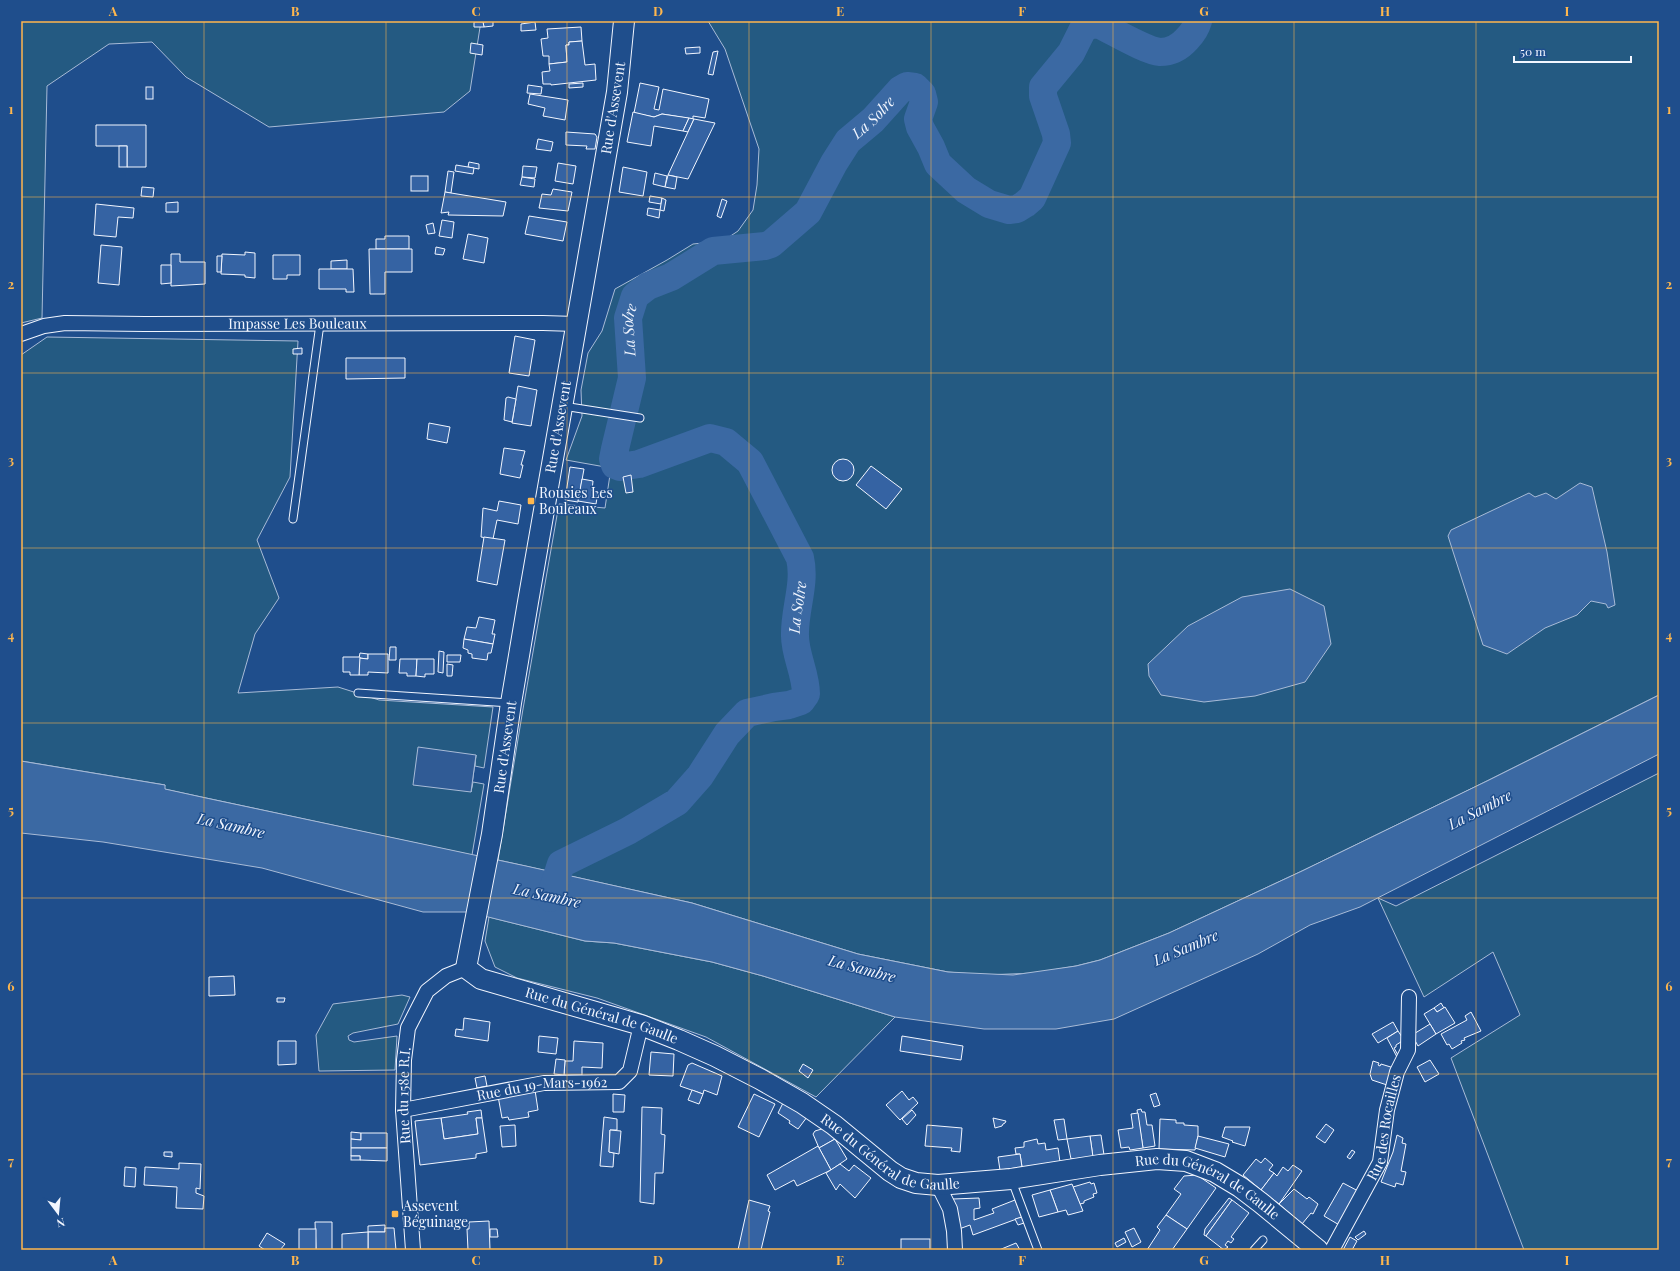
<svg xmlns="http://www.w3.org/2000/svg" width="1680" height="1271" viewBox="0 0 1680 1271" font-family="'Playfair Display',serif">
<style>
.green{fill:#245a82;stroke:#a8bbd7}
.parking{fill:#305b95;stroke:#a8bbd7}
.water{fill:#3b69a3;stroke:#a8bbd7}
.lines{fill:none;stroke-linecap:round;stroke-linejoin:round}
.river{stroke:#3b69a3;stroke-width:28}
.building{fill:#3563a3;stroke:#f2f6ff}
.lane-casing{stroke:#f2f6ff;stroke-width:9}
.street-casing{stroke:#f2f6ff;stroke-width:16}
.secondary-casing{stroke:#f2f6ff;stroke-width:22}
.lane{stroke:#1f4e8c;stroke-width:7}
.street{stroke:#1f4e8c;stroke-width:14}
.secondary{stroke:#1f4e8c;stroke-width:20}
.grid{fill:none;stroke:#ffb74d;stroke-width:1;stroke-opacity:0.55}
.poi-dot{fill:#ffb74d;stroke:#1f4e8c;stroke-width:1.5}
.labels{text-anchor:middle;stroke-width:3;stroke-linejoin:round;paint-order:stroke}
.street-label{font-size:14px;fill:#f2f6ff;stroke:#1f4e8c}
.poi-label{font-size:14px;fill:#f2f6ff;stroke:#1f4e8c;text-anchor:start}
.water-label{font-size:15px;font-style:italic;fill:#f2f6ff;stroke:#1f4e8c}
.neatline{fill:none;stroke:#ffb74d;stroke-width:1.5}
.grid-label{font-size:13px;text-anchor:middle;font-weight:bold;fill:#ffb74d}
</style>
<rect width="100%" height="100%" fill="#1f4e8c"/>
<g class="green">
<polygon points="21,21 481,21 470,91 444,112 269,127 186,77 152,42 109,44 47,86 42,318 21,323"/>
<polygon points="708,21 1659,21 1659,695 1489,780 1302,871 1169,933 1100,960 1076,966 1035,973 985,975 948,972 858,954 692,903 498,860 523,709 559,504 605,508 611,468 566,460 582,416 581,390 588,353 602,331 615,289 667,260 693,244 723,241 738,231 753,210 757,185 759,149 725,49"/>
<polygon points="47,337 298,341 290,477 257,540 279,598 255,634 238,693 338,687 379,700 493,707 484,768 475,766 476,755 471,792 473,782 484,784 472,855 164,789 165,785 21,761 21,355"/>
<polygon points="1659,773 1659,1250 1524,1250 1451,1058 1520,1015 1493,952 1424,997 1378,898 1396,906"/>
<polygon points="489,917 585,941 614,943 712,962 763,976 895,1017 816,1097 706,1037 597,998 517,978 495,967 485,941"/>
<polygon points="402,995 410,997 398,1024 353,1033 348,1036 349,1040 354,1042 397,1036 395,1070 319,1071 316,1035 333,1004"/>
</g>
<polygon class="parking" points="418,747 476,755 471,792 413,785"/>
<g class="water">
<polygon points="1580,483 1592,487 1607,552 1615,605 1608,608 1606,604 1591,601 1577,615 1545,628 1507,654 1483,645 1448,536 1451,530 1529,493 1535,497 1546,493 1556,499"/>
<polygon points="1290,589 1324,606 1331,644 1305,682 1255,696 1204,702 1161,695 1149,676 1148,664 1188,626 1242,597"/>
<polygon points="1659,695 1659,754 1360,907 1310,925 1258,954 1114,1019 1056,1029 984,1029 895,1017 763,976 712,962 614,943 585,941 468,912 423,912 262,868 103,842 21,833 21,761 165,785 165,789 206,798 526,866 692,903 858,954 948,972 1013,975 1076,966 1100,960 1169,933 1302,871 1489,780"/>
</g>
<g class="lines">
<path class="river" id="s1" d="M 550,898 L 561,864 L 628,831 L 677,802 L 700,776 L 727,734 L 747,713 L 774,707 L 789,705 L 801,701 L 806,694 C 806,674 795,655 795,636 C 794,610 806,584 800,558 L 750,462 L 726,442 L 710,438 L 639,464 L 620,467 L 615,465 L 613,459 L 615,449 L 632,378 L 628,318 L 635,296 L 648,286 L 671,277 L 713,251 L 765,246 L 771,244 L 808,212 L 834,163 L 848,141 L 873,120 L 900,90 L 907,86 L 915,87 L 922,94 L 924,102 L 918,119 L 920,127 L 931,147 L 938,164 L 966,190 L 989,204 L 1009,210 L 1017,209 L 1025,204 L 1032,198 L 1057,143 L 1056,134 L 1043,96 L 1043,87 L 1071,53 L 1083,29 L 1090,25 L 1098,24 C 1113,31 1146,51 1160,52 C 1171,52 1180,47 1187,39 C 1192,34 1196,28 1198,21"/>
</g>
<g class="building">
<polygon points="493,21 493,26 484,27 483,22"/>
<polygon points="474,22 483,22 484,27 474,27"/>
<polygon points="535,22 536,30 521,31 521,24"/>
<polygon points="581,27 582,41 569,42 569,45 566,45 567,62 549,64 549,56 543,56 541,39 548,38 547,29"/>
<polygon points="582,41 585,65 595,64 596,80 551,85 551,84 543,84 542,72 550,71 549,64 567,62 566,45 569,45 569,42"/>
<polygon points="471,43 483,45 482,55 470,53"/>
<polygon points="700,47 700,53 686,54 685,48"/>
<polygon points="718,51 713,75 708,74 713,52"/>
<polygon points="583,83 583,87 569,88 569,84"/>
<polygon points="640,83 659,87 654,109 659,110 663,89 709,99 705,118 693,116 693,119 662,114 654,117 634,113"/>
<polygon points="528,85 542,87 541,94 527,93"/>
<rect x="146" y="87" width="7" height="12"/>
<polygon points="530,94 568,100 565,120 543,116 545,108 528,104"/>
<polygon points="633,112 654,117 662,114 689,118 683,131 654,126 651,146 627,142"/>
<polygon points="689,118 694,119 688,132 683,131"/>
<polygon points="694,119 715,123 688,179 668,175"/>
<polygon points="96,125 146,125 146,167 127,167 127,146 96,146"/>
<polygon points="566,132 595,134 597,137 595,149 586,149 587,146 566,145"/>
<polygon points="538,139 553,142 551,151 536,149"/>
<rect x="119" y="146" width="8" height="21"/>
<polygon points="469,162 479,164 479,169 468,167"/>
<polygon points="558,163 576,166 573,184 555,181"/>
<polygon points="456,165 474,168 473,174 455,171"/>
<polygon points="523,166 537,167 535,178 522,177"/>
<polygon points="623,167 647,172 643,196 619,192"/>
<polygon points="448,171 454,172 451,193 445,192"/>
<polygon points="655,173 667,176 665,187 653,184"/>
<polygon points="668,175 677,177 675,189 665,187"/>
<rect x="411" y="176" width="17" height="15"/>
<polygon points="522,177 535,179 534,187 520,185"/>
<polygon points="142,187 154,188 153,197 141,196"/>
<polygon points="553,189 572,192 568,211 539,208 542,194 551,195"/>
<polygon points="445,192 506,202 503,216 448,215 449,212 441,213"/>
<polygon points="650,196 662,198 661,204 649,202"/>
<polygon points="662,198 666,200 664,211 660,210"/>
<polygon points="722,199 727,201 721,218 717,216"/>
<polygon points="178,202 178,212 166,212 166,203"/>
<polygon points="96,204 134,208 133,218 118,217 116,237 94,235"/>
<polygon points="648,208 660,210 659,218 647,215"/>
<polygon points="529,216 567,222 563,241 525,234"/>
<polygon points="442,220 454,222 452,238 439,236"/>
<polygon points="433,223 435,233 428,234 426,225"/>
<polygon points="468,234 488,238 484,263 463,259"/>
<polygon points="385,236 409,236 409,249 376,249 376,239 385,239"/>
<polygon points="101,245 122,247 119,285 98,283"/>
<polygon points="436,247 445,249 443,255 435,254"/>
<polygon points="369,249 412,249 412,272 385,272 385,294 370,294"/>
<polygon points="245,252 255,253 255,278 245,277 245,275 221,274 222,254 245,255"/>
<polygon points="171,254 180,254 180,262 205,262 205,284 171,286"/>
<polygon points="273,255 300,255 300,275 287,275 287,279 273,279"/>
<polygon points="217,256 222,256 221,272 217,272"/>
<polygon points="347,260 347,269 331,269 331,261"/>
<polygon points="161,265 171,265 171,283 161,284"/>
<polygon points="319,269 353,269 354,292 346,292 346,289 319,289"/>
<polygon points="515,336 535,340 529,376 509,373"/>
<polygon points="302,348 302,354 293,354 293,349"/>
<polygon points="346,358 405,358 405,378 346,379"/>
<polygon points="518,386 537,390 531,426 512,423"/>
<polygon points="508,397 516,399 512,422 504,420 506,398"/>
<polygon points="429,423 450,427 447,443 427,439"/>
<polygon points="504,448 525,451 521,465 523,465 520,478 500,474"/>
<circle cx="843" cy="470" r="11"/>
<polygon points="871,466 902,489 886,509 856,485"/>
<polygon points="570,467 584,469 578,502 565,500"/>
<polygon points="631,475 633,492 626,493 623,477"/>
<polygon points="582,479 593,481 592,491 598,492 596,504 578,501"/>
<polygon points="499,501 521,505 518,524 497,520 493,539 481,537 483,508 497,511"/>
<polygon points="484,537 505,540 497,585 477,581"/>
<polygon points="479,617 495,620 492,634 495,634 493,644 464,639 467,627 476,628"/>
<polygon points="464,639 493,644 491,653 488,653 487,660 472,658 472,654 468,653 468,650 463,648"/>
<polygon points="390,647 396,647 396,660 389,660"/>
<polygon points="439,651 444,652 443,673 438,672"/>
<polygon points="360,653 368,654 368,659 359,658"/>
<polygon points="368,654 388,654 388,673 368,672 368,675 359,675 359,658 368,659"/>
<polygon points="447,655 461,655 460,662 447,662"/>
<polygon points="343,657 360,657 359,675 350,675 350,672 343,672"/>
<polygon points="400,659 417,659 416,676 407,676 407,673 399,673"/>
<polygon points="417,659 434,659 434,674 425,674 425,677 416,676"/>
<polygon points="447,664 453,665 452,676 447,676"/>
<polygon points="234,976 235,995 209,996 209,977"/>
<polygon points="277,998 285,998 284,1002 277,1002"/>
<polygon points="1441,1003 1444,1008 1437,1012 1434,1008"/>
<polygon points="1445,1007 1455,1023 1436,1034 1424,1014 1434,1008 1437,1012"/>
<polygon points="1471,1012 1481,1031 1464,1038 1465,1040 1461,1041 1462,1043 1452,1049 1449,1044 1447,1045 1441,1034 1467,1020 1465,1016"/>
<polygon points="464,1018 490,1022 488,1041 455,1036 456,1029 463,1030"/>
<polygon points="1393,1022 1398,1031 1378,1043 1372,1034"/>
<polygon points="1430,1024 1436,1034 1418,1046 1412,1035"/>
<polygon points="1398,1031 1404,1040 1396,1045 1396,1047 1394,1048 1398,1055 1397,1057 1387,1038"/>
<polygon points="539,1036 558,1038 556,1054 538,1052"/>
<polygon points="902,1036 963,1046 961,1060 900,1051"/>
<polygon points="278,1041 296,1041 296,1064 278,1065"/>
<polygon points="574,1041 603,1043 602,1068 582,1067 582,1075 564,1075 565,1061 573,1061"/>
<polygon points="651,1052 674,1054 673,1076 649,1075"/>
<polygon points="556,1059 565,1060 564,1075 554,1074"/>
<polygon points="1430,1060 1439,1074 1425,1082 1417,1067"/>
<polygon points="1373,1061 1379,1063 1378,1065 1380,1066 1381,1064 1394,1068 1387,1085 1372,1080 1370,1074"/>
<polygon points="692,1063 722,1076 717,1095 704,1090 703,1094 680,1086 688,1065"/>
<polygon points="803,1064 813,1070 808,1078 799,1071"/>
<polygon points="485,1076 487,1086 477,1088 475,1078"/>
<polygon points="535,1090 538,1110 528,1112 529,1117 509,1120 508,1117 502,1118 498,1096"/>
<polygon points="692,1090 703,1094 699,1104 688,1100"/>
<polygon points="902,1091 909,1100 913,1097 918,1103 900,1120 886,1105"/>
<polygon points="1156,1093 1160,1105 1154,1107 1150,1095"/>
<polygon points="613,1094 625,1095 624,1112 613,1112"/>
<polygon points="754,1094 775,1104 759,1137 738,1127"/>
<polygon points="783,1103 807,1117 798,1129 789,1123 790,1121 778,1113"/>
<polygon points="642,1107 662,1108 661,1134 665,1135 663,1173 655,1173 654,1204 640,1202"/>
<polygon points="1141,1109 1142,1112 1145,1112 1147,1125 1152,1125 1155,1146 1143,1148 1137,1110"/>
<polygon points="481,1110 482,1118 476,1118 478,1134 444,1139 441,1118 468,1114 467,1112"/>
<polygon points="912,1110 916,1115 907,1125 902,1119"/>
<polygon points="1138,1113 1143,1148 1130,1150 1129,1147 1121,1148 1118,1130 1133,1128 1131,1114"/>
<polygon points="604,1117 617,1119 617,1130 610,1130 609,1152 614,1153 613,1167 600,1166"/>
<polygon points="441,1118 444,1139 478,1134 476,1118 482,1118 487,1152 476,1154 476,1158 420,1165 415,1121"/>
<polygon points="993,1118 1006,1121 1005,1123 1003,1124 1002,1126 995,1128"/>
<polygon points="1064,1119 1067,1139 1058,1140 1054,1120"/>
<polygon points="1160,1119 1176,1120 1176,1123 1184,1123 1184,1125 1198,1126 1198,1136 1195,1150 1159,1149"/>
<polygon points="1326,1124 1334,1130 1325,1143 1316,1137"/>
<polygon points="515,1125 516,1146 502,1147 500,1126"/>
<polygon points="927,1125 962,1128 960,1152 951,1151 952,1148 925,1146"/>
<polygon points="1225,1127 1250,1127 1245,1146 1232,1142 1233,1141 1222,1137"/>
<polygon points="825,1128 830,1131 835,1139 819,1148 813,1134 815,1131"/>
<polygon points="610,1130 621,1131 619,1154 609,1152"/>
<polygon points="351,1132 361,1133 361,1140 351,1139"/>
<polygon points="361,1133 387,1133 387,1148 351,1148 351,1139 361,1140"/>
<polygon points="1101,1135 1104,1155 1093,1157 1090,1136"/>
<polygon points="1397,1135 1403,1138 1402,1143 1406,1144 1401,1171 1406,1172 1403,1185 1396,1183 1395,1187 1381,1182 1393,1152"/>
<polygon points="1090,1136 1093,1157 1071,1159 1067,1139"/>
<polygon points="1198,1136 1229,1144 1225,1157 1195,1148"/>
<polygon points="835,1139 847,1159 831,1170 819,1148"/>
<polygon points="1037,1139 1038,1144 1045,1143 1046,1150 1058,1148 1060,1162 1022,1167 1020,1154 1016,1154 1015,1148 1024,1147 1024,1142"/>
<polygon points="818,1146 831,1170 797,1186 794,1180 775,1190 767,1175"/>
<polygon points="351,1148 387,1148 387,1161 360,1160 360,1156 351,1156"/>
<polygon points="1352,1150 1355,1152 1350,1159 1347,1157"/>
<polygon points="164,1152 172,1152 172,1157 164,1156"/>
<polygon points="1020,1154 1022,1167 1000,1170 998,1157"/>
<rect x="351" y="1156" width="9" height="4"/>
<polygon points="1265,1158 1273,1165 1269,1170 1274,1173 1261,1190 1243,1175 1256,1159 1261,1163"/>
<polygon points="179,1163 201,1164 200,1189 196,1188 196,1193 204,1196 203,1209 176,1208 177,1187 144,1185 145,1167 179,1169"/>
<polygon points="840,1164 849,1171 854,1165 871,1178 855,1198 840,1184 836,1190 826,1173"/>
<polygon points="1293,1165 1302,1171 1279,1204 1261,1190 1274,1173 1277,1176 1283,1167 1288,1171"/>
<polygon points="125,1167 136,1168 135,1187 124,1186"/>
<polygon points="1197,1175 1216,1188 1187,1229 1166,1215 1181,1194 1174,1189 1184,1176"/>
<polygon points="1090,1182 1091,1184 1094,1183 1097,1193 1093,1194 1094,1197 1084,1201 1084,1203 1080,1204 1073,1187"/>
<polygon points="1343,1183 1360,1192 1341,1226 1324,1216"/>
<polygon points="1072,1184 1083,1211 1068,1215 1066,1210 1058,1212 1050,1190"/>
<polygon points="1294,1189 1307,1199 1309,1197 1318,1204 1313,1214 1311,1213 1302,1224 1279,1204"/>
<polygon points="1050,1190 1058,1212 1039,1217 1032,1195"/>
<polygon points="979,1198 980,1208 974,1209 974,1220 994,1213 992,1209 1015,1200 1022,1217 973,1235 970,1225 959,1229 953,1199"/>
<polygon points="1229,1198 1232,1200 1206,1236 1204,1235 1205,1229"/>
<polygon points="749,1200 770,1206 768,1211 770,1212 761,1250 738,1250"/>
<polygon points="1232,1200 1249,1213 1231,1237 1234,1239 1231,1243 1228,1241 1225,1245 1228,1247 1224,1250 1206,1236"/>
<polygon points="1166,1215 1187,1229 1172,1250 1147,1250 1160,1230 1157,1227"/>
<polygon points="1022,1217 1024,1223 1018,1225 1015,1219"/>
<polygon points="489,1221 490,1250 468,1250 467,1229 469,1229 469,1222"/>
<polygon points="315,1222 332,1222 332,1250 316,1250"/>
<polygon points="385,1225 385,1232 368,1232 368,1226"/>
<polygon points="385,1228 394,1228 396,1250 368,1250 368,1232 385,1232"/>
<polygon points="1134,1228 1141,1242 1132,1247 1125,1232"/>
<rect x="299" y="1229" width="17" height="21"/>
<polygon points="490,1229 497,1229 498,1237 490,1237"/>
<polygon points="1364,1231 1366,1234 1358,1240 1355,1237"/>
<polygon points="368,1232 368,1250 342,1250 342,1234"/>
<polygon points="267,1233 285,1244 280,1250 265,1250 259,1246"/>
<polygon points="1350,1237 1357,1241 1352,1250 1343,1250"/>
<polygon points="1124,1238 1126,1242 1117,1247 1115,1243"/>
<rect x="901" y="1239" width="29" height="11"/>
<polygon points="1016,1243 1020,1250 999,1250"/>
</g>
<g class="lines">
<defs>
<g id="lane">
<polyline points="563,406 640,418"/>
<polyline points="293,519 320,324"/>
<polyline points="358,693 511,703"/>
<polyline points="1012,1181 1038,1250"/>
<polyline points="1254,1250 1263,1240"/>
</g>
<g id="street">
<path id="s2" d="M 21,334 L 44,326 L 65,323 L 145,324 L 543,323 L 576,324"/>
<path id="s3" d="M 403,1110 L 544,1083 L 619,1082 L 630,1071 L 641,1025"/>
<polyline points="938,1185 950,1209 954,1231 955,1250"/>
<path id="s4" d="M 413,1250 L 403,1110 L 404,1060 L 408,1028 L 427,991 L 446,976 L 466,968"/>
<path id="s5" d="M 1332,1250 L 1380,1162 L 1387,1110 L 1397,1072 L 1408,1050 L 1409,997"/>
</g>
<g id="secondary">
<path id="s6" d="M 624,21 L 617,92 L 528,602 L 511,703 L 492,834 L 466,968 L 481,979 L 641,1025 L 679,1040 L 715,1056 L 760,1079 L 802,1103 L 834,1125 L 890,1171 L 901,1178 L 916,1183 L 938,1185 L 1011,1179 L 1100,1165 L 1157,1159 L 1186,1161 L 1215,1172 L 1240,1187 L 1261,1203 L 1318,1250"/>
</g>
</defs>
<use href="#lane" class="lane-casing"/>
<use href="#street" class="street-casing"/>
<use href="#secondary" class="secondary-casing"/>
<use href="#lane" class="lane"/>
<use href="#street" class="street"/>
<use href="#secondary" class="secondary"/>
</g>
<path class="grid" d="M 204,21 L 204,1250M 386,21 L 386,1250M 567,21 L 567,1250M 749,21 L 749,1250M 931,21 L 931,1250M 1113,21 L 1113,1250M 1294,21 L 1294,1250M 1476,21 L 1476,1250M 21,197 L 1659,197M 21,373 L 1659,373M 21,548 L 1659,548M 21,723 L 1659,723M 21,898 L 1659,898M 21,1074 L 1659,1074"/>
<g class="poi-dot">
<rect x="527" y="497" width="8" height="8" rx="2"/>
<rect x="391" y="1210" width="8" height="8" rx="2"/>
</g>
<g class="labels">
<g class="street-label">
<text transform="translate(613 108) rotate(-81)" y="5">Rue d'Assevent</text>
<text dy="5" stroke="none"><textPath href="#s2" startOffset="278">Impasse Les Bouleaux</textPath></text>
<text transform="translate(558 427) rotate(-80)" y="5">Rue d'Assevent</text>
<text transform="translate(505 747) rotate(-82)" y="5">Rue d'Assevent</text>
<text dy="5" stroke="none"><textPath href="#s6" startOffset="1105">Rue du Général de Gaulle</textPath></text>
<text dy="5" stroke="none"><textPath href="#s3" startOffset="141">Rue du 19-Mars-1962</textPath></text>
<text dy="5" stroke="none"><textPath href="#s4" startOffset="155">Rue du 158e R.I.</textPath></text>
<text dy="5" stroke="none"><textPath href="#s5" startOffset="135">Rue des Rocailles</textPath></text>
<text dy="5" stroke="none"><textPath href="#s6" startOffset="1429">Rue du Général de Gaulle</textPath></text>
<text dy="5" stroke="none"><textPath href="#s6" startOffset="1765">Rue du Général de Gaulle</textPath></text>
</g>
<g class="poi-label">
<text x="539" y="498">Rousies Les<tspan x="539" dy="16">Bouleaux</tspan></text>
<text x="403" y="1211">Assevent<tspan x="403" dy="16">Béguinage</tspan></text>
</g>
<g class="water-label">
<text dy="5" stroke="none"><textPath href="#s1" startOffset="1226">La Solre</textPath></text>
<text dy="5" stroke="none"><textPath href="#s1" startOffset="877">La Solre</textPath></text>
<text dy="5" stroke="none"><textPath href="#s1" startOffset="433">La Solre</textPath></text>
<text transform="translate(1480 810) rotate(-27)" y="5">La Sambre</text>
<text transform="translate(231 826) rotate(13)" y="5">La Sambre</text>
<text transform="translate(547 896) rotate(12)" y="5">La Sambre</text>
<text transform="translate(1186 948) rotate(-23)" y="5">La Sambre</text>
<text transform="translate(862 969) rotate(15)" y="5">La Sambre</text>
</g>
</g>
<rect width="1680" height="1271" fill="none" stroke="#1f4e8c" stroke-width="44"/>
<g transform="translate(58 1213) rotate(164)" stroke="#1f4e8c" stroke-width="3" paint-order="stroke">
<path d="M0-3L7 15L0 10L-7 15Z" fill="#f2f6ff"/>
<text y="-6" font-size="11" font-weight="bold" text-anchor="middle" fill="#f2f6ff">N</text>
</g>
<path d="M1514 56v6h117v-6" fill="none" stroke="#f2f6ff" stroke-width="2"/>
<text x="1520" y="56" font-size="12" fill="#f2f6ff" stroke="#1f4e8c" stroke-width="3" paint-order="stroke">50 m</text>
<rect x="22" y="22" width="1636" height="1227" class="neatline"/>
<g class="grid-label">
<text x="113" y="16">A</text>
<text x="295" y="16">B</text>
<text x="476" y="16">C</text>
<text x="658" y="16">D</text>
<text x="840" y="16">E</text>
<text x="1022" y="16">F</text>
<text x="1204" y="16">G</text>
<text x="1385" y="16">H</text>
<text x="1567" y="16">I</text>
<text x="11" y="114">1</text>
<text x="1669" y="114">1</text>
<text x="11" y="289">2</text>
<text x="1669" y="289">2</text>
<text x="11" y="465">3</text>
<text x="1669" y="465">3</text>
<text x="11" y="640">4</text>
<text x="1669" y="640">4</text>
<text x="11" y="815">5</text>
<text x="1669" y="815">5</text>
<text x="11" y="991">6</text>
<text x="1669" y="991">6</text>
<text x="11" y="1166">7</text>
<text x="1669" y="1166">7</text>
<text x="113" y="1265">A</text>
<text x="295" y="1265">B</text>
<text x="476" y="1265">C</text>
<text x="658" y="1265">D</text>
<text x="840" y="1265">E</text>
<text x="1022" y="1265">F</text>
<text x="1204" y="1265">G</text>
<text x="1385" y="1265">H</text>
<text x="1567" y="1265">I</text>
</g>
</svg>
